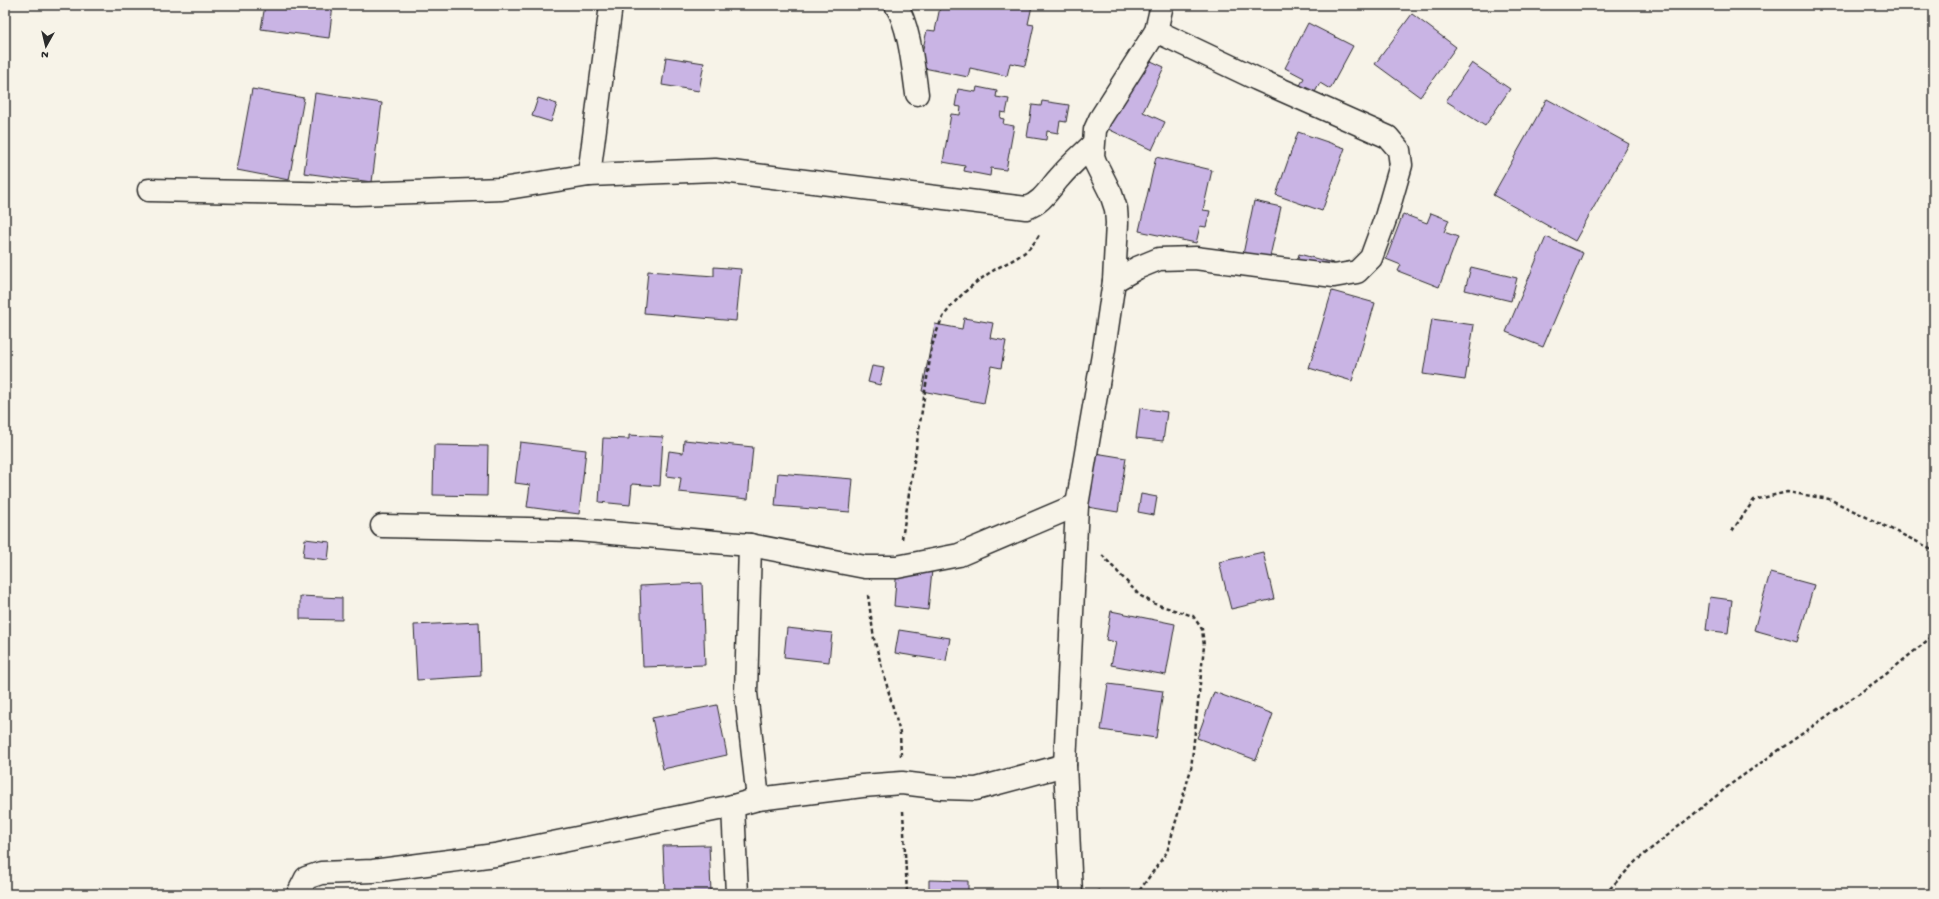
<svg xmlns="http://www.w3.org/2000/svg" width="1939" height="899" viewBox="0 0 1939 899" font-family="'Gochi Hand',sans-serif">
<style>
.building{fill:#c9b4e4;stroke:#2b2b2b}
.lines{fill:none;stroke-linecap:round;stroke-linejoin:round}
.minor-casing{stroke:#2b2b2b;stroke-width:25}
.path{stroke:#2b2b2b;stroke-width:2.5;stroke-dasharray:4 3;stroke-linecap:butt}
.minor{stroke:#f7f3e8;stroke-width:22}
</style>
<rect width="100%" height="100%" fill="#f7f3e8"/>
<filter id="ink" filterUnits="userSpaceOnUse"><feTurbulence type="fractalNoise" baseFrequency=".025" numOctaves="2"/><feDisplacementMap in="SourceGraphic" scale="8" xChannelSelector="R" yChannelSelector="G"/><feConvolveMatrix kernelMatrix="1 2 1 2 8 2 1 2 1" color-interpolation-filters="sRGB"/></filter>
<g filter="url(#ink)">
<g class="building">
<polygon points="265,5 333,5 329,38 261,29"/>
<polygon points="952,5 1032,6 1028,24 1034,25 1025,66 1010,63 1007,76 970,68 968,77 919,67 927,30 935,31 940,7 952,9"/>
<polygon points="1412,14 1456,47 1420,97 1375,64"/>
<polygon points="1308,23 1353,46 1330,89 1320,83 1310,101 1296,93 1304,78 1285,68"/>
<polygon points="1138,55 1164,67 1143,112 1165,122 1152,150 1104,127"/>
<polygon points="666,57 704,63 699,91 662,85"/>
<polygon points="1472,63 1510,89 1485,126 1446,101"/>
<polygon points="977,87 997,91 996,97 1009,99 1006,113 1001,112 1000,118 1004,119 1003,124 1014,126 1006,170 991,168 990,176 964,171 965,166 943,162 951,114 960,115 961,107 955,106 958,89 976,92"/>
<polygon points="252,89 304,98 289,180 237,170"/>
<polygon points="315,93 382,103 372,182 304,173"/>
<polygon points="538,98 557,104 551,122 532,116"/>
<polygon points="1547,99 1629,144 1575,241 1493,195"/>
<polygon points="1042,101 1069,105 1066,122 1060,121 1058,133 1047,131 1046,140 1027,137 1032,105 1041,106"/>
<polygon points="1298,132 1345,148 1322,211 1276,195"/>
<polygon points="1156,157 1212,170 1203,210 1210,211 1206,227 1200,226 1196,243 1139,231"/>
<polygon points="1254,201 1281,207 1267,270 1241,264"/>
<polygon points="1431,213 1449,220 1444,232 1458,237 1439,287 1398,271 1401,265 1386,259 1403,214 1427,223"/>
<polygon points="1546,237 1583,253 1543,347 1506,332"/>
<polygon points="1299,254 1333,263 1329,281 1295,271"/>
<polygon points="714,267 741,269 736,321 644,313 648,271 714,276"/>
<polygon points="1471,267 1517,278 1511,301 1465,290"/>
<polygon points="1332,291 1375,303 1352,381 1309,368"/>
<polygon points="964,318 993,323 990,338 1006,341 1001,368 991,366 984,403 922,391 935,324 962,329"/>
<polygon points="1432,319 1474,325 1465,380 1423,374"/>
<polygon points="872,366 884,368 880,385 868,382"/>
<polygon points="1140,408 1167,412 1163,441 1136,438"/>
<polygon points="629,435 663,437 660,486 632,484 630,505 599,502 603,438 629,439"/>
<polygon points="684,440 753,447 748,499 679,492 681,478 666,476 669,451 683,453"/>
<polygon points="520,442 586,450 579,514 527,507 530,485 515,483"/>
<polygon points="434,445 488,446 487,496 433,495"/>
<polygon points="1089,452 1126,458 1118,512 1081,506"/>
<polygon points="778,473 853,479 850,512 775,506"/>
<polygon points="1141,494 1157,497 1154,515 1138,512"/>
<polygon points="305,539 330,542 328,560 303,557"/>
<polygon points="1263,552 1274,599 1231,609 1219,562"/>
<polygon points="897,567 932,570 928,610 894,606"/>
<polygon points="1770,573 1814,585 1797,642 1754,630"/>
<polygon points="702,583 705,665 643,667 640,586"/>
<polygon points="300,596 342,598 342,620 300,619"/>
<polygon points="1710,597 1732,600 1728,633 1706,630"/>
<polygon points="1111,611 1175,624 1166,675 1111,665 1116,642 1106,640"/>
<polygon points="479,622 481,676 417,680 414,625"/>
<polygon points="787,628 832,633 829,662 784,657"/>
<polygon points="899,630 950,638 946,661 895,653"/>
<polygon points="1108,684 1163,691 1156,738 1101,730"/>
<polygon points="1214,692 1273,714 1256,760 1197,738"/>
<polygon points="717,705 727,755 663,769 652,718"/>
<polygon points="709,845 711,892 665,893 663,846"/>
<polygon points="929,880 968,881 968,894 929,894"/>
</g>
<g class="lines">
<defs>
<g id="minor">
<path d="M 896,5 C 910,28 913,67 917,94"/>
<polyline points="589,175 611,5"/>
<path d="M 149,190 L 356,194 L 502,189 L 589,175 L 715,170 L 1026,208 C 1042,203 1049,189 1060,177 C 1070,165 1082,155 1093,144"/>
<polyline points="1114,281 1137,268 1159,259 1195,258 1334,276 1357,272 1371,258 1386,217 1401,165 1399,150 1388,137 1257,79 1156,31"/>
<polyline points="382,526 577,530 750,545 865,567 897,567 959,555 1077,505"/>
<polyline points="750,545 746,693 758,799"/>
<polyline points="733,806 737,894"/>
<polyline points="298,894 306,878 321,873 373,871 495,855 733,806 758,799 862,786 902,783 943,788 976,789 1065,765"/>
<polyline points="1071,894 1065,765 1077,505 1104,349 1114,281 1117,223 1116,209 1111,194 1095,162 1093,156 1095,130 1100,119 1156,31 1162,5"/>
</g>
</defs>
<use href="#minor" class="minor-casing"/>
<g class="path">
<polyline points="1732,531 1754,500 1787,492 1829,499 1934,550"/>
<path d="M 902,539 L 932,346 C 935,337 938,327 942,319 C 953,301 972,284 991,272 C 1011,259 1028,257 1040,233"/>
<polyline points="1102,555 1139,595 1155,604 1193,616 1202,629 1204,646 1191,769 1167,852 1137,894"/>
<polyline points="868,595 874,639 900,733 901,756"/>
<polyline points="903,811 907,894"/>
<polyline points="1098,890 1102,894"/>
<polyline points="1605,894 1636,861 1731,784 1885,675 1934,635"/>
</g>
<use href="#minor" class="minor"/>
</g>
</g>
<rect width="1939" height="899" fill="none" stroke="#f7f3e8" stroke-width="20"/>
<rect x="10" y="10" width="1919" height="879" fill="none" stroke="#2b2b2b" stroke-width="1.5" filter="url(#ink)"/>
<g transform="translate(46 46) rotate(188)" stroke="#f7f3e8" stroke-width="3" paint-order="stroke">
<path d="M0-3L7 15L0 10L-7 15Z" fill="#2b2b2b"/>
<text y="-6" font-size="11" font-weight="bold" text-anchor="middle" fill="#2b2b2b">N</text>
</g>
</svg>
